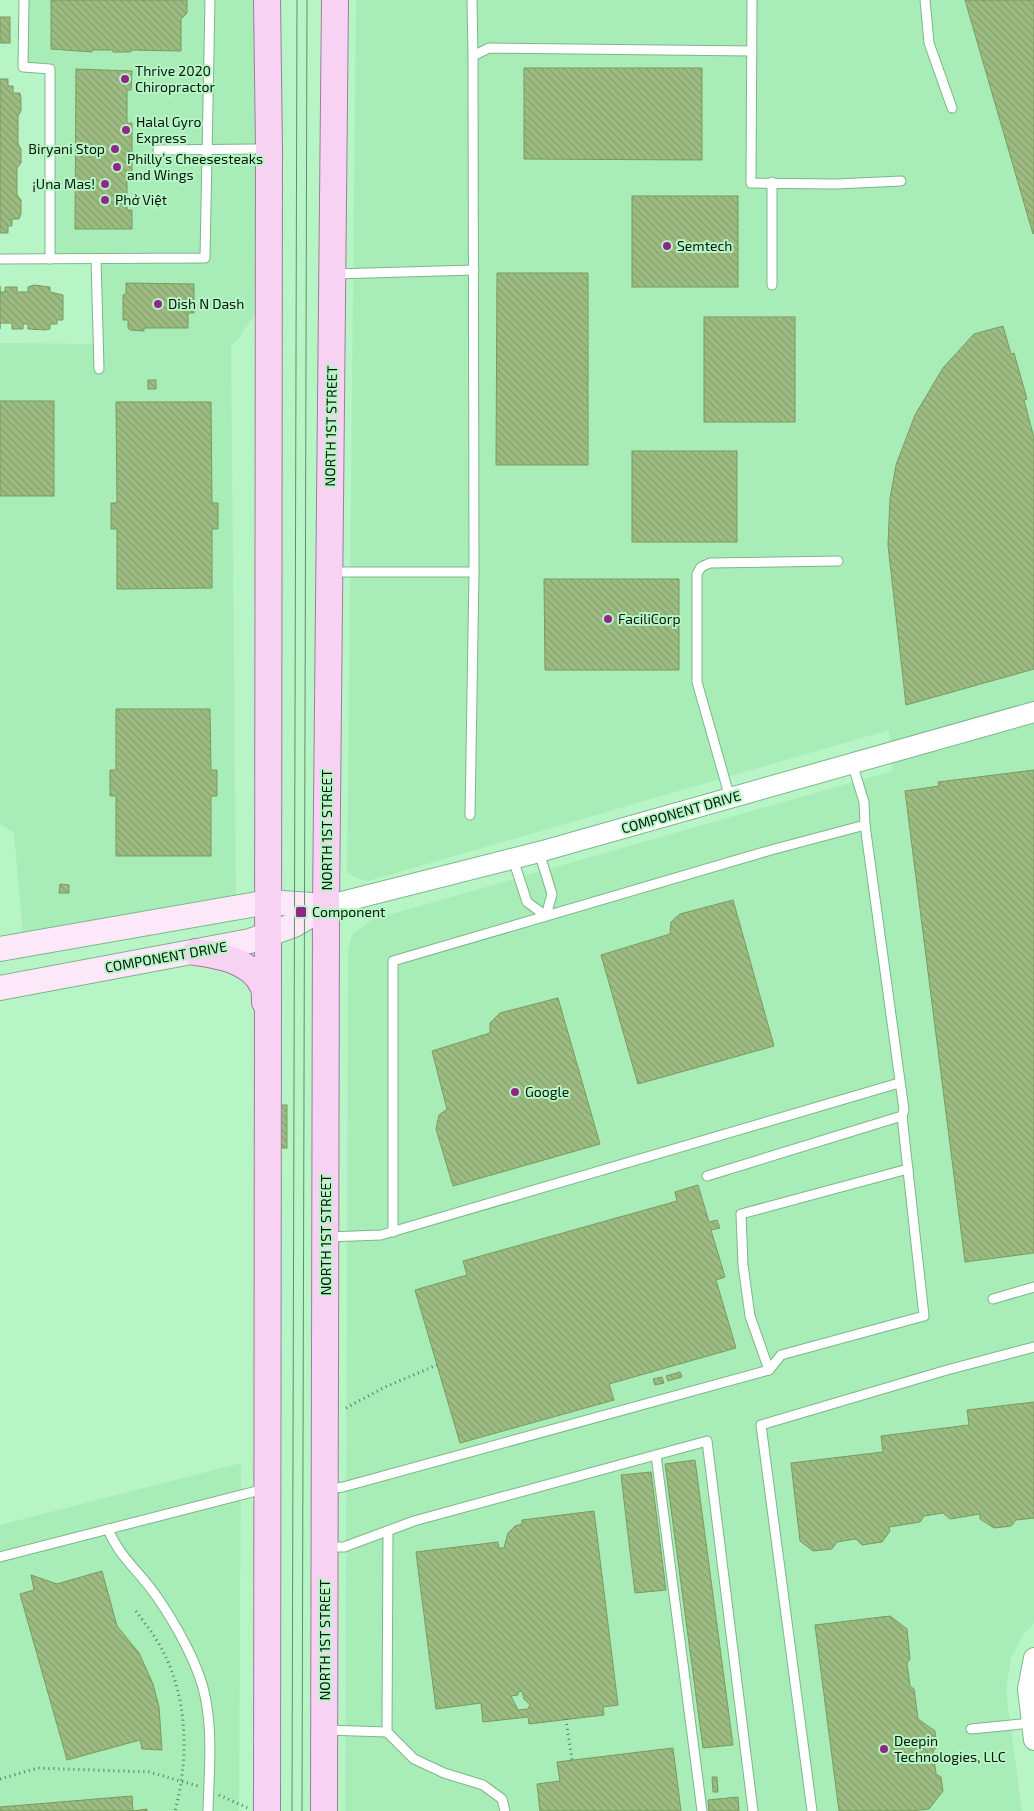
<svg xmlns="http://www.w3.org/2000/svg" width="1034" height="1811" viewBox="0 0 1034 1811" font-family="'Exo 2',sans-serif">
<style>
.built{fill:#a8ecb8}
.building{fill:url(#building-back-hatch);stroke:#7b9a60;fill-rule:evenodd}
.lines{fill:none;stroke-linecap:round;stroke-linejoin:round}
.service-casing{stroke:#7cb78a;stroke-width:11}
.tertiary-casing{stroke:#7cb78a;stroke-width:22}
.secondary-casing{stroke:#7cb78a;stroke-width:26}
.primary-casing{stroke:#9f7d9c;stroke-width:28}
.path{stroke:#567d5f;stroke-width:3;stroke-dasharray:1 4;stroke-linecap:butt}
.service{stroke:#fff;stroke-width:9}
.tertiary{stroke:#fff;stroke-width:20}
.secondary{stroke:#fce8f9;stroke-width:24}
.primary{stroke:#f8d2f3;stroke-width:26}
.tram{stroke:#628d6d;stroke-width:1}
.poi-dot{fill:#912689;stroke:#b8f5c6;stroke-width:2}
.labels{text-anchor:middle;stroke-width:4;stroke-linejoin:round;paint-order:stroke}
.poi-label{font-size:14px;fill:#021808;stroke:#b8f5c6;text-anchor:start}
.street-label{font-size:14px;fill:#021808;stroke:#b8f5c6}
</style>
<defs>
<pattern id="building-back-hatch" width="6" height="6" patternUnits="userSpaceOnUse" patternTransform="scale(1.25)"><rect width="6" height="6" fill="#9cbc81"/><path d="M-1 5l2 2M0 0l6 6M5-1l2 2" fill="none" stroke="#85a16e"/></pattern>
</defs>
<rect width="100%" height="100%" fill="#b8f5c6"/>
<g class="built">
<polygon points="24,0 257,0 255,314 237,341 231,345 236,895 23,935 14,833 0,824 0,343 99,344 96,259 50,259 50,70 23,67"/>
<polygon points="356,0 1034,0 1034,1623 1023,1635 1011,1658 1006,1691 1022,1811 345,1811 348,951 352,935 371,920 892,771 889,730 368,881 356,878 347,872"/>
<polygon points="241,1463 239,1811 0,1811 0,1525"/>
</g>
<g class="building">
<polygon points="51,0 187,0 187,13 181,19 181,51 131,50 131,52 113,52 113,50 92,50 92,52 51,49"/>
<polygon points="965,0 1034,0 1034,233 1033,234"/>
<rect x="0" y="17" width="10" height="26"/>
<polygon points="524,68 702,68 702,160 524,159"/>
<polygon points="76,69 132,71 131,90 127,90 127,123 132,123 132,178 127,178 127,210 132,210 132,229 75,229"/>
<polygon points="0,79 8,79 8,86 13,86 13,93 20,93 21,98 21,111 18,116 18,144 21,149 21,163 17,168 17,195 21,200 21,214 19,219 12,219 12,226 8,226 8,233 0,233"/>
<rect x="632" y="196" width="106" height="91"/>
<polygon points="497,273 588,273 588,465 496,465"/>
<polygon points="126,283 194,284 194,313 188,313 188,328 144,328 144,331 130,330 128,328 128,320 123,320 123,295 126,294"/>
<polygon points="34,285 50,287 50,292 63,295 63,320 57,320 57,324 50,324 50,329 45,330 28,329 28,324 23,324 23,329 12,329 12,323 0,323 0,329 0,286 0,292 5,292 5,287 17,287 17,292 28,292 28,287"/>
<rect x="704" y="317" width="91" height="105"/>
<polygon points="1003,326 1011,354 1014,353 1027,399 1024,400 1034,438 1034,669 906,705 888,545 890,499 896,465 915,415 943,368 974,334"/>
<rect x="148" y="380" width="8" height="9"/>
<rect x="0" y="401" width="54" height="95"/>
<polygon points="116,402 211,402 212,503 218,503 218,529 212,529 212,588 117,589 117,529 111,529 111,503 117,503"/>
<rect x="632" y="451" width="105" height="91"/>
<polygon points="544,579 679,579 679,670 545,670"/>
<polygon points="116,709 210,709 211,770 217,770 217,796 211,796 211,856 116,856 116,796 110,796 110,770 116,770"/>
<polygon points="1034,770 1034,1253 965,1262 905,791 939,786 938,782"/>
<polygon points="60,884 69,885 69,893 59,893"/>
<polygon points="733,900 774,1046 638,1084 601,955 670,934 671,922 680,914"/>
<polygon points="558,998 600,1144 453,1186 436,1129 439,1115 447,1109 432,1051 490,1033 490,1023 500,1013"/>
<rect x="280" y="1105" width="7" height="43"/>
<polygon points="698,1185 709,1222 717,1220 720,1228 711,1230 725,1277 716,1280 736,1348 609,1384 614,1400 460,1443 415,1290 467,1275 463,1261 677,1201 675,1192"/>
<polygon points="680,1372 682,1377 668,1381 666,1376"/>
<polygon points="662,1377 664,1383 655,1385 653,1379"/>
<polygon points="1034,1402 1034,1518 1016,1520 1011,1526 994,1528 980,1519 980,1514 950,1519 943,1513 924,1516 920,1522 889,1527 890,1531 882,1542 862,1545 856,1539 837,1542 832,1549 813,1551 800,1541 791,1463 883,1452 881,1436 969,1425 967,1410"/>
<polygon points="695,1460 733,1745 703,1748 665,1464"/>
<polygon points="651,1472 666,1590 635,1593 621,1475"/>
<path d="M 594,1511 L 618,1705 L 603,1707 L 604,1715 L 529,1724 L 528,1717 L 483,1722 L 481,1703 L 436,1709 L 416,1552 L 498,1542 L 499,1548 L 504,1548 L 508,1533 L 515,1526 L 522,1524 L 522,1520 ZM 522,1691 L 524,1699 L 530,1705 L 528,1709 L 518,1710 L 511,1696 L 518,1695 L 518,1692 Z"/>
<polygon points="102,1571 117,1626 139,1653 153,1684 159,1707 162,1750 142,1749 140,1740 67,1760 20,1594 34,1590 31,1575 57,1584"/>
<polygon points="890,1616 907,1629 910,1659 907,1663 910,1686 914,1689 918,1719 935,1731 937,1747 933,1751 936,1774 941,1777 943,1791 929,1809 910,1811 839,1811 815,1625"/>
<polygon points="673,1748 681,1811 540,1811 537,1784 560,1781 557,1762"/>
<polygon points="712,1777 717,1777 718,1792 713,1792"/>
<polygon points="132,1796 133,1811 147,1809 147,1811 0,1811 0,1807"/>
<polygon points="738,1797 739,1811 709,1811 708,1800"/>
</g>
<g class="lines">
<defs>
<g id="service">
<polyline points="24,0 23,67 50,69 50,259"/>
<polyline points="472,0 473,56"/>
<polyline points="752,0 751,183 836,184 901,181"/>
<polyline points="925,0 929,43 952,108"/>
<polyline points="158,150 267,149"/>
<polyline points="772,182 772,285"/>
<polyline points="0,259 205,258 210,0"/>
<polyline points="96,259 99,369"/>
<polyline points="334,274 474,270"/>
<polyline points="332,572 474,572"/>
<polyline points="730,798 697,682 697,574 701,567 710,563 838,561"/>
<polyline points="470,815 474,572 473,56 489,48 752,51"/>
<polyline points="513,859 527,902 546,916 552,894 539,852"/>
<polyline points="707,1176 902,1116 904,1110 865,825 864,802 852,763"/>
<polyline points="393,1232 393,961 771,850 865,825"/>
<polyline points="327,1237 381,1235 899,1083"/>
<polyline points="993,1299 1034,1287"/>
<polyline points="769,1370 750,1316 743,1265 741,1214 908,1169"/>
<polyline points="656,1455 702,1811"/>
<polyline points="326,1489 343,1487 769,1370 781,1355 924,1316 902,1116"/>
<path d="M 108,1529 C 119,1557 141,1573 157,1597 C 175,1623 199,1665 205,1696 C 213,1733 209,1774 208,1811"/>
<polyline points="328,1547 344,1547 414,1521 707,1441 753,1811"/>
<polyline points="0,1557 264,1489"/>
<polyline points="971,1729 1032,1723"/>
<polyline points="325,1730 387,1732 414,1759 444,1773 483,1785 502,1799 505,1811"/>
<polyline points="387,1732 388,1531"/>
<polyline points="812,1811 761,1425 947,1370 1034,1347"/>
</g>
<g id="tertiary">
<polyline points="326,906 539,852 1034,712"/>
<polyline points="1034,1658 1028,1689 1034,1740"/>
</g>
<g id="secondary">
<polyline points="0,949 268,902 326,906"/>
<polyline points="0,988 250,941 294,925 326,906"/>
</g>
<g id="primary">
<polyline points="267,0 269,148 267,1811"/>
<path d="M 196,952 C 219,955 252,961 263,986 C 265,990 265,997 265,1002"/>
<polyline points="324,1811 326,906 335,0"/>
</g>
</defs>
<use href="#service" class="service-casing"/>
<use href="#tertiary" class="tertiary-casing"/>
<use href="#secondary" class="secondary-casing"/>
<use href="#primary" class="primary-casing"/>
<g class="path">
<polyline points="346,1408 385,1387 437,1365"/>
<path d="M 136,1611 C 142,1620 150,1629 156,1639 C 188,1690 190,1755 175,1811"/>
<polyline points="566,1719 572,1760"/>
<polyline points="0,1779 38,1768 149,1772 198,1786"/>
<polyline points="219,1795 248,1808"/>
</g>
<use href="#service" class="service"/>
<use href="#tertiary" class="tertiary"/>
<use href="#secondary" class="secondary"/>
<use href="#primary" class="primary"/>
<g class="tram">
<polyline points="292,1811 297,0"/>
<polyline points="302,1811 307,0"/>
</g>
</g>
<g class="poi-dot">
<circle cx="125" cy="79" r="5"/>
<circle cx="126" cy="130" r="5"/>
<circle cx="115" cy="149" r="5"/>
<circle cx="117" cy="167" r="5"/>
<circle cx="105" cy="184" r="5"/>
<circle cx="105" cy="200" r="5"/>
<circle cx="667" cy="246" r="5"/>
<circle cx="158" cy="304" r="5"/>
<circle cx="608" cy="619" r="5"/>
<rect x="295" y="906" width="12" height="12" rx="2.5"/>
<circle cx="515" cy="1092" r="5"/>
<circle cx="884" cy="1749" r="5"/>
</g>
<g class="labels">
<g class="poi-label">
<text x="135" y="76">Thrive 2020<tspan x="135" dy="16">Chiropractor</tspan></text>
<text x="136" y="127">Halal Gyro<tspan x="136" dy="16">Express</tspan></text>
<text x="105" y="154" text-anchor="end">Biryani Stop</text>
<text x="127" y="164">Philly’s Cheesesteaks<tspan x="127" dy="16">and Wings</tspan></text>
<text x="95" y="189" text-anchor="end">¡Una Mas!</text>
<text x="115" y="205">Phở Việt</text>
<text x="677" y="251">Semtech</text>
<text x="168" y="309">Dish N Dash</text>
<text x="618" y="624">FaciliCorp</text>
<text x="312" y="917">Component</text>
<text x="525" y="1097">Google</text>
<text x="894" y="1746">Deepin<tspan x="894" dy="16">Technologies, LLC</tspan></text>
</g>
<g class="street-label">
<text transform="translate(331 426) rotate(-89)" y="5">NORTH 1ST STREET</text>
<text transform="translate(681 812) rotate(-16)" y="5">COMPONENT DRIVE</text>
<text transform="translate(327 830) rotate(-90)" y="5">NORTH 1ST STREET</text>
<text transform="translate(166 957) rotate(-10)" y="5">COMPONENT DRIVE</text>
<text transform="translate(326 1235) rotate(-90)" y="5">NORTH 1ST STREET</text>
<text transform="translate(325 1640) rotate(-90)" y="5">NORTH 1ST STREET</text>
</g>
</g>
</svg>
